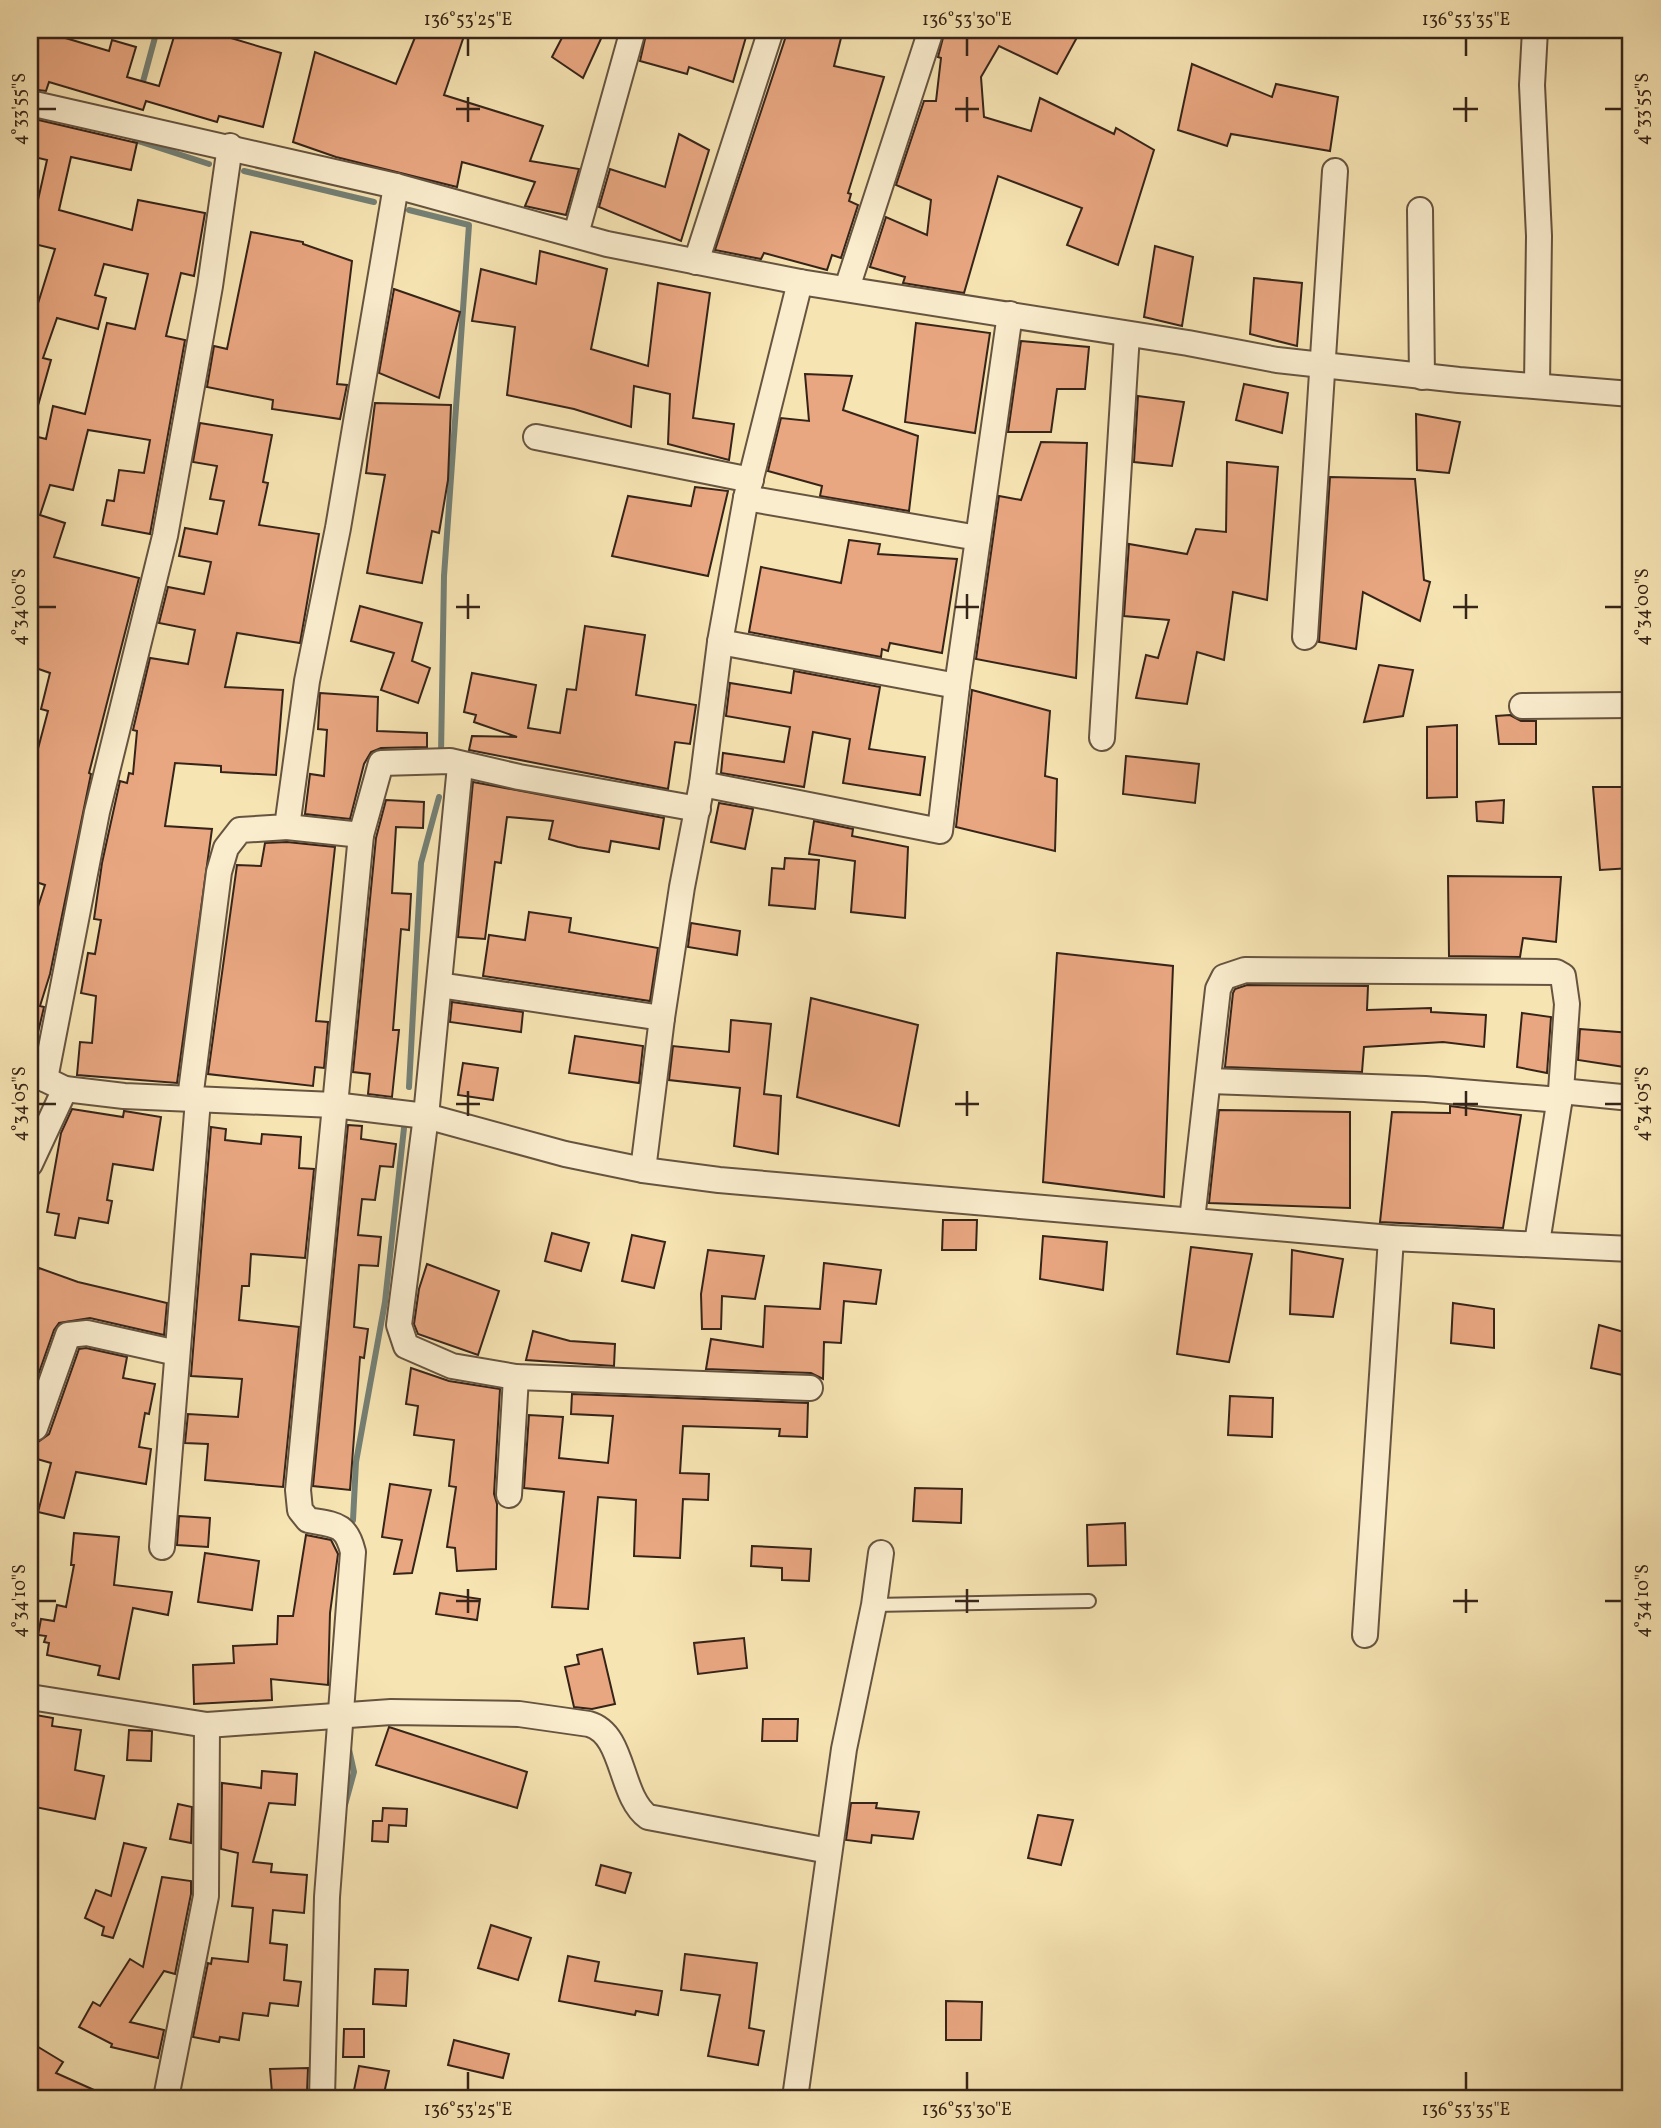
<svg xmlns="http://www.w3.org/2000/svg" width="1661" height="2128" viewBox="0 0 1661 2128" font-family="Vollkorn,serif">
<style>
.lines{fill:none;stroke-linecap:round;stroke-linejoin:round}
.stream{stroke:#748075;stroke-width:6}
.building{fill:#e9a781;stroke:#362419;stroke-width:2}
.service-casing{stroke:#665440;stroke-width:16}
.minor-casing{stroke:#665440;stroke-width:28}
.service{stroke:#faedce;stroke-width:12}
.minor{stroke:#faedce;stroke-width:24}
.ticks{fill:none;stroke:#362419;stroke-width:2.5}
.neatline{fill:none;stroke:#362419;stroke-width:2.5}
.ticks-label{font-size:18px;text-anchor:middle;fill:#362419}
</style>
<rect width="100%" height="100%" fill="#f7e4b3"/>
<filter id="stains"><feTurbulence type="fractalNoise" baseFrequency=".00286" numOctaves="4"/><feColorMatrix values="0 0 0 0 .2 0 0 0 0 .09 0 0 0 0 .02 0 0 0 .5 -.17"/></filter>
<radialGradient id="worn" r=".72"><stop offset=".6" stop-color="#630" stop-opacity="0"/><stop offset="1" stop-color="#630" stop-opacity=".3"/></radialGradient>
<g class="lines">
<g class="stream">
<polyline points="141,89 157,30"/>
<polyline points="135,140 209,164"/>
<polyline points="244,171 374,202"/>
<polyline points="409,210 469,225 444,576 441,754"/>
<polyline points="409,1087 421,863 439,797"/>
<polyline points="353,1520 356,1462 385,1302 404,1128"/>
<polyline points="345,1805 354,1772 348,1745"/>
</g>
</g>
<g class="building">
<polygon points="30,30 64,30 62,37 109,51 112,40 136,47 127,77 159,86 176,30 204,30 281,53 263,127 219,116 217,122 146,101 143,110 49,82 46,91 30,89"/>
<polygon points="418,30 466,30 444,95 543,126 530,161 579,169 566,215 525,206 535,182 462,162 457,187 336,157 293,142 315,52 396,84"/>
<polygon points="566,30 605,30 583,78 552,57"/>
<polygon points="647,30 748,30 733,82 689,67 687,74 640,61"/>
<polygon points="788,30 843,30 834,66 884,77 848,193 851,194 849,201 858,205 841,258 832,255 827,270 764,253 761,259 715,250"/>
<polygon points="945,30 1081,30 1057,74 999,46 981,77 984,117 1031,131 1040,98 1114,134 1116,128 1154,150 1118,265 1067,245 1082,208 998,176 964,293 903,283 905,277 870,267 886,217 927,235 931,200 896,185 924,101 936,101 941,58 938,57"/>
<polygon points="1192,64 1272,97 1276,84 1338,97 1330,151 1231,134 1227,146 1178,130"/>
<polygon points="30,118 137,143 131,170 71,157 59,210 132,230 138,200 205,213 194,276 181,273 166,336 185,340 150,534 102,525 107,500 114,501 119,470 144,473 150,440 88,430 73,490 50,485 40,515 65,523 54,557 139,578 89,773 91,774 50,974 40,1006 44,1007 32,1058 30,1057 30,917 34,919 45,885 30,880 30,759 35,760 48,711 41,709 50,673 30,666 30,435 46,439 53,406 85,414 107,323 135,329 148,274 104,264 95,295 106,298 98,329 57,318 43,358 51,360 35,416 30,415 30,311 35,313 55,249 30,243 30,198 38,200 47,160 30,156"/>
<polygon points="679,134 709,150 681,241 599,207 610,169 665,187"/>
<polygon points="251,232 303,242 303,244 352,261 337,384 347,385 340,419 272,409 273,400 207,387 214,346 227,349"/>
<polygon points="1155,246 1193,257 1182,326 1144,317"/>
<polygon points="540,251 607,269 591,349 648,366 658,283 710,293 693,418 734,424 729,460 668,444 670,394 634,386 631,427 574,409 507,395 515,327 472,321 481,269 536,284"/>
<polygon points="1254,278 1302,283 1297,346 1250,334"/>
<polygon points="394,289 460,312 439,398 379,373"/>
<polygon points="916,323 990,333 975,433 905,422"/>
<polygon points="1021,341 1089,347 1085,389 1057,389 1051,432 1008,432"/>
<polygon points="805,374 852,376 843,410 918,436 909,511 820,496 822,486 768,471 781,418 809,421"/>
<polygon points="1244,384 1288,393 1282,433 1236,420"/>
<polygon points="1138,396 1184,402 1172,466 1134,462"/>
<polygon points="375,403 451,405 448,480 439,533 432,531 422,583 367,573 385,475 366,473"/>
<polygon points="1416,414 1460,422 1449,473 1417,470"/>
<polygon points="200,423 272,435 263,482 268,483 259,525 319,534 300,643 237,633 225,687 283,690 276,775 221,772 221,766 175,763 165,826 212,829 177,1083 77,1075 80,1042 92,1043 96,996 81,993 88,953 95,954 101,920 94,919 102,863 120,781 127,783 129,773 133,774 137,731 133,730 150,658 188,664 195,630 159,623 168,587 204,594 211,562 179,556 185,528 217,534 224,501 210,499 217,466 193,462"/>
<polygon points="1041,442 1087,443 1076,678 976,659 999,496 1021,500"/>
<polygon points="1227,462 1278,467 1267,600 1233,592 1224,660 1197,652 1187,704 1136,698 1146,655 1158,658 1169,620 1124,616 1129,544 1187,554 1196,529 1226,532"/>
<polygon points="1330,477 1415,479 1424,580 1430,582 1420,621 1363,592 1356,649 1319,642"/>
<polygon points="695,487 728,491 708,576 612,556 628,496 691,506"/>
<polygon points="849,540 880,544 878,554 957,559 942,653 890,643 888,651 882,649 881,657 749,632 761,567 841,583"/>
<polygon points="360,606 422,623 412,661 430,668 418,703 381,690 394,653 351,641"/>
<polygon points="585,626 645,635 636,695 696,705 690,744 675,742 668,789 469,750 472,736 517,737 474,722 476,715 464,712 472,673 536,685 528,728 560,733 567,689 576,690"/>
<polygon points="1379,665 1413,670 1403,716 1364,722"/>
<polygon points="794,671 880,687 869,749 925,757 920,795 843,783 850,739 813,732 804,787 721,773 723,753 784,762 790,727 726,716 730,683 791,693"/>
<polygon points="972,690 1050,711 1045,776 1057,779 1055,851 956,827"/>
<polygon points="320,693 378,697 377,731 427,733 427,747 381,748 371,752 364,764 350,819 305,814 310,774 324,776 327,730 318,729"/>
<polygon points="1510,715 1521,721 1536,721 1536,744 1499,744 1496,716"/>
<polygon points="1457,725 1457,797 1427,798 1427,727"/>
<polygon points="1126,756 1199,764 1195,803 1123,794"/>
<polygon points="473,782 664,818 659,849 611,841 609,852 578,847 549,839 553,821 507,817 501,863 495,862 485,939 458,937"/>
<polygon points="1593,787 1625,787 1622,836 1629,835 1631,868 1600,870"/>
<polygon points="386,800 424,802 423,828 396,827 392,893 411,894 409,930 401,929 393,1030 399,1030 392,1097 368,1094 370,1074 353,1072 376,838"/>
<polygon points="1504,800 1503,823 1477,821 1476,802"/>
<polygon points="719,803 753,809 745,849 711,842"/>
<polygon points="814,821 853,829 852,836 908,847 905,918 851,912 855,861 809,854"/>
<polygon points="287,842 335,847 316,1021 328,1022 324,1068 315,1067 313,1086 208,1074 237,865 261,866 265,843"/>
<polygon points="785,858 819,860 815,909 769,905 772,868 784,869"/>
<polygon points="1448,876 1561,877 1556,942 1523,938 1520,957 1449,956"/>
<polygon points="529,912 571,918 569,932 658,948 650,1001 483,976 489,935 525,940"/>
<polygon points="691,923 740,931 737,955 688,947"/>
<polygon points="1057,953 1173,966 1164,1197 1043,1182"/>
<polygon points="1247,985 1368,986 1367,1010 1431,1008 1431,1012 1486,1015 1484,1047 1443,1042 1364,1047 1362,1072 1225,1067 1233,993 1235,989"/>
<polygon points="811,998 918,1025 899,1126 797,1097"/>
<polygon points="452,1002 523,1012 521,1032 450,1022"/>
<polygon points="1522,1013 1551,1017 1547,1073 1517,1067"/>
<polygon points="731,1020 771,1024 764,1094 781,1096 778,1154 734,1146 740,1088 669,1080 673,1046 729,1052"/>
<polygon points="1580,1029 1631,1033 1631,1068 1578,1060"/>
<polygon points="575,1036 643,1046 639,1083 569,1073"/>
<polygon points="463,1063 498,1068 493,1100 458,1095"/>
<polygon points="1450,1106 1521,1115 1503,1228 1380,1222 1392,1112 1450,1113"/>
<polygon points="72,1109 123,1117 124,1111 161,1117 153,1170 113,1164 107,1200 112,1201 108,1223 79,1218 75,1238 55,1235 59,1214 47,1212 61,1133"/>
<polygon points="1219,1110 1350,1112 1350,1208 1209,1203"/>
<polygon points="348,1125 362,1126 361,1139 396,1144 393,1167 380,1166 375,1200 362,1199 358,1235 381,1237 378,1266 359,1265 354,1327 368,1329 364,1358 360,1357 350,1490 313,1486"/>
<polygon points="211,1127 226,1129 225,1140 261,1144 262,1134 301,1137 299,1168 314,1169 305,1258 251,1254 249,1286 242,1286 239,1320 299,1327 283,1487 205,1480 208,1444 185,1443 188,1414 238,1417 242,1379 191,1376"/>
<polygon points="943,1220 977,1220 976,1250 942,1250"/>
<polygon points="552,1233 589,1243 581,1271 545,1261"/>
<polygon points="632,1235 665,1242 654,1288 622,1281"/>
<polygon points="1043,1236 1107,1242 1103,1290 1040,1279"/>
<polygon points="1191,1247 1252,1254 1229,1362 1177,1354"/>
<polygon points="708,1250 764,1256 755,1299 722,1296 721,1329 702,1329 701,1294"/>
<polygon points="1292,1250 1343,1259 1333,1317 1290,1314"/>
<polygon points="824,1263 881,1270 876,1304 844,1301 841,1343 824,1342 823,1379 811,1373 706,1369 711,1339 763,1347 765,1306 820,1309"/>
<polygon points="427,1264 499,1291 478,1355 418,1334 414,1324 419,1289"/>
<polygon points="39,1268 78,1282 167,1303 164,1335 90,1318 59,1323 54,1330 30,1398 30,1279 34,1281"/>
<polygon points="1453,1303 1494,1309 1494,1348 1451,1343"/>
<polygon points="1599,1325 1631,1334 1631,1361 1627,1376 1591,1368"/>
<polygon points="533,1331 570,1341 615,1344 614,1366 526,1360"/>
<polygon points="86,1348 127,1357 123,1378 155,1384 149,1414 145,1413 139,1447 151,1449 146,1484 76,1472 64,1518 38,1512 51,1463 30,1457 30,1442 38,1442 49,1434 79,1349"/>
<polygon points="411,1368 449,1381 500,1389 494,1494 497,1504 496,1569 457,1571 455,1548 447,1547 456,1487 449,1486 454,1440 414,1435 418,1406 406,1404"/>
<polygon points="572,1394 808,1403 807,1437 779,1436 780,1429 683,1426 680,1473 709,1474 708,1500 683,1499 680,1558 634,1556 636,1500 598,1497 588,1609 552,1607 564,1492 524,1488 529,1415 563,1417 559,1458 608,1463 613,1416 571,1414"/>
<polygon points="1230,1396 1273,1398 1272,1437 1228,1435"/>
<polygon points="390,1484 431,1490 412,1573 394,1574 402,1540 382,1537"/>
<polygon points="915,1488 962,1489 961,1523 913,1521"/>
<polygon points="179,1516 210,1518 208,1547 177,1545"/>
<polygon points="1125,1523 1126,1565 1088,1566 1087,1525"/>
<polygon points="74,1533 119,1537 114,1585 172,1592 168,1615 133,1608 119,1679 98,1675 100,1666 47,1655 49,1643 44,1642 46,1636 38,1635 41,1619 54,1621 57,1605 66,1607 74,1565 71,1565"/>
<polygon points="306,1535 331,1540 338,1554 330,1613 328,1685 271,1679 272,1700 194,1704 193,1665 234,1663 233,1646 277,1644 278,1616 293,1616"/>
<polygon points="752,1546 811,1549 809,1581 782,1580 782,1568 751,1566"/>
<polygon points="205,1553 259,1561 252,1610 198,1602"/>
<polygon points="440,1593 480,1599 477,1620 436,1614"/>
<polygon points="744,1638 747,1668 698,1674 694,1643"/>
<polygon points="602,1649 615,1704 592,1709 574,1707 565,1667 579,1664 577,1655"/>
<polygon points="30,1714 53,1718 52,1726 81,1730 75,1770 104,1776 95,1819 30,1806 30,1789 37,1758 30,1756"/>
<polygon points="763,1719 798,1719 797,1741 762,1741"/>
<polygon points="389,1727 527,1772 517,1808 376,1765"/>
<polygon points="129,1730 152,1731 151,1761 127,1760"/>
<polygon points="262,1771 297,1774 295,1805 269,1803 253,1862 272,1864 271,1872 307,1875 304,1913 273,1910 270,1943 287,1945 284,1980 301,1982 298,2006 270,2003 268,2016 243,2013 239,2040 220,2037 219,2042 193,2037 208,1963 211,1964 212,1958 248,1962 253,1908 232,1906 238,1853 221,1849 222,1783 261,1788"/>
<polygon points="851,1803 877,1803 876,1808 919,1812 913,1839 872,1835 871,1843 846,1840"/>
<polygon points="178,1804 192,1807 191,1843 170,1839"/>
<polygon points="383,1808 407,1809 406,1826 389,1825 388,1842 372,1841 373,1821 382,1821"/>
<polygon points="1038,1815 1073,1820 1061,1865 1028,1858"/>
<polygon points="124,1843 146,1848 113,1938 102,1935 104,1927 85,1918 96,1890 111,1896"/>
<polygon points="601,1865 631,1873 625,1893 596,1885"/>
<polygon points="162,1877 191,1881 191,1894 175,1974 164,1971 130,2022 164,2030 158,2058 111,2047 112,2044 79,2027 93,2002 100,2006 130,1959 143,1967"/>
<polygon points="491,1925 531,1938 518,1980 478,1968"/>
<polygon points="685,1954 757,1963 749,2028 764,2031 758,2065 708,2056 720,1995 681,1990"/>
<polygon points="568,1956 599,1962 595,1981 662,1991 658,2015 636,2011 635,2015 559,2001"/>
<polygon points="375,1969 408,1970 406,2006 373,2004"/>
<polygon points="946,2001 982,2002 981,2040 946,2040"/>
<polygon points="344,2029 364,2029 364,2057 343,2057"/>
<polygon points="454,2040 509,2054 503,2078 448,2065"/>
<polygon points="30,2042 63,2062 56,2073 112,2098 48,2098 30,2087"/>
<polygon points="359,2066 389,2071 383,2098 353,2095"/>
<polygon points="308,2068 307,2092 272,2093 270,2069"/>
</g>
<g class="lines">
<defs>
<polyline id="service" points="874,1605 1089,1601"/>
<g id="minor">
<polyline points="1535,30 1532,85 1539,236 1537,385"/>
<polyline points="30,103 396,186 607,244 800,282 1188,343 1277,360 1459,380 1631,394"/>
<polyline points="1420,210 1422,377"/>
<polyline points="576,234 633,30"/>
<polyline points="696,262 771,30"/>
<polyline points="847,288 931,30"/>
<polyline points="536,437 751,480"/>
<polyline points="746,498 978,538"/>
<polyline points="1305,637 1335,171"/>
<polyline points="720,642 957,686"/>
<polyline points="1522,706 1631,705"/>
<polyline points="1102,738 1127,334"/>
<polyline points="460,766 426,1116 399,1325 406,1346 452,1366 516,1377 810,1388"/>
<polyline points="702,784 940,831 957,686 1010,314"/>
<polyline points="287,827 361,835 381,763 450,761 519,777 698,809"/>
<polyline points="439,985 662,1018"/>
<polyline points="30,1072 65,1089 124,1096 334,1105 426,1116 565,1154 643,1170 719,1180 1391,1238 1631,1249"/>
<polyline points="45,1079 97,812 165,536 210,286 230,146"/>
<polyline points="1210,1081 1425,1089 1560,1100"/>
<polyline points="1561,1091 1631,1098"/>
<polyline points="190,1099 219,872 226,848 240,830 287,827 307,681 338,528 396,186"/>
<polyline points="30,1164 65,1089"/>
<polyline points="643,1170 662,1018 682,887 702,784 720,642 746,498 800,282"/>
<polyline points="1192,1220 1218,989 1224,977 1245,970 1556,972 1563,976 1567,1004 1561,1091 1537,1243"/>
<polyline points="35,1428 68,1335 87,1333 177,1353"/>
<polyline points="509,1495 516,1377"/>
<polyline points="162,1547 198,1100"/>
<polyline points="1365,1635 1391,1238"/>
<path d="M 30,1697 L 207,1725 L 391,1712 L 519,1714 L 589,1724 C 625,1734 619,1796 648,1817 L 829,1851"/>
<polyline points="166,2098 206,1896 207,1725"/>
<path d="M 322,2098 L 327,1897 L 353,1552 C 346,1523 335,1525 308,1520 L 300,1510 L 298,1490 L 361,835"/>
<polyline points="795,2098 844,1749 874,1605 881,1553"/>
</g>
</defs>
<use href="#service" class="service-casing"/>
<use href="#minor" class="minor-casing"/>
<use href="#service" class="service"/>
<use href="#minor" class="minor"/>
</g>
<path class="ticks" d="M 468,38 L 468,56M 967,38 L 967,56M 1466,38 L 1466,56M 468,97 L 468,122M 967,97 L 967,122M 1466,97 L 1466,122M 38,109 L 56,109M 456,109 L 480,109M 955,109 L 979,109M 1453,109 L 1478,109M 1605,109 L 1622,109M 468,594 L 468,619M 967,594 L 967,619M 1466,594 L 1466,619M 38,607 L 56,607M 456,607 L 480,607M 955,607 L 979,607M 1453,607 L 1478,607M 1605,607 L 1622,607M 468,1091 L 468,1116M 967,1091 L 967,1116M 1466,1091 L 1466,1116M 38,1104 L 56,1104M 456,1104 L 480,1104M 955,1104 L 979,1104M 1453,1104 L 1478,1104M 1605,1104 L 1622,1104M 468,1589 L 468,1613M 967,1589 L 967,1613M 1466,1589 L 1466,1613M 38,1601 L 56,1601M 456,1601 L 480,1601M 955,1601 L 979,1601M 1453,1601 L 1478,1601M 1605,1601 L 1622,1601M 468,2072 L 468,2090M 967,2072 L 967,2090M 1466,2072 L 1466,2090"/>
<rect width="1661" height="2128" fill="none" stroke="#f7e4b3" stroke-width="77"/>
<rect x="38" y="38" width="1584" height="2052" class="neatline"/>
<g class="ticks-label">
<text x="468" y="25">136°53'25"E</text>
<text x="967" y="25">136°53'30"E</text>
<text x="1466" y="25">136°53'35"E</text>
<text transform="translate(19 109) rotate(-90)" y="6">4°33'55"S</text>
<text transform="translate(1642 109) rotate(-90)" y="6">4°33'55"S</text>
<text transform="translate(19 607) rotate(-90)" y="6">4°34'00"S</text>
<text transform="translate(1642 607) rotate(-90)" y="6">4°34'00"S</text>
<text transform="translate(19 1104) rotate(-90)" y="6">4°34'05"S</text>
<text transform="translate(1642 1104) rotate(-90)" y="6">4°34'05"S</text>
<text transform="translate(19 1601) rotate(-90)" y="6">4°34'10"S</text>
<text transform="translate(1642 1601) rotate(-90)" y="6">4°34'10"S</text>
<text x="468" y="2115">136°53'25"E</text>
<text x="967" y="2115">136°53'30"E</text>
<text x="1466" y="2115">136°53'35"E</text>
</g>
<rect width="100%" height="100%" filter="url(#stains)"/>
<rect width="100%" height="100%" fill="url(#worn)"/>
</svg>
